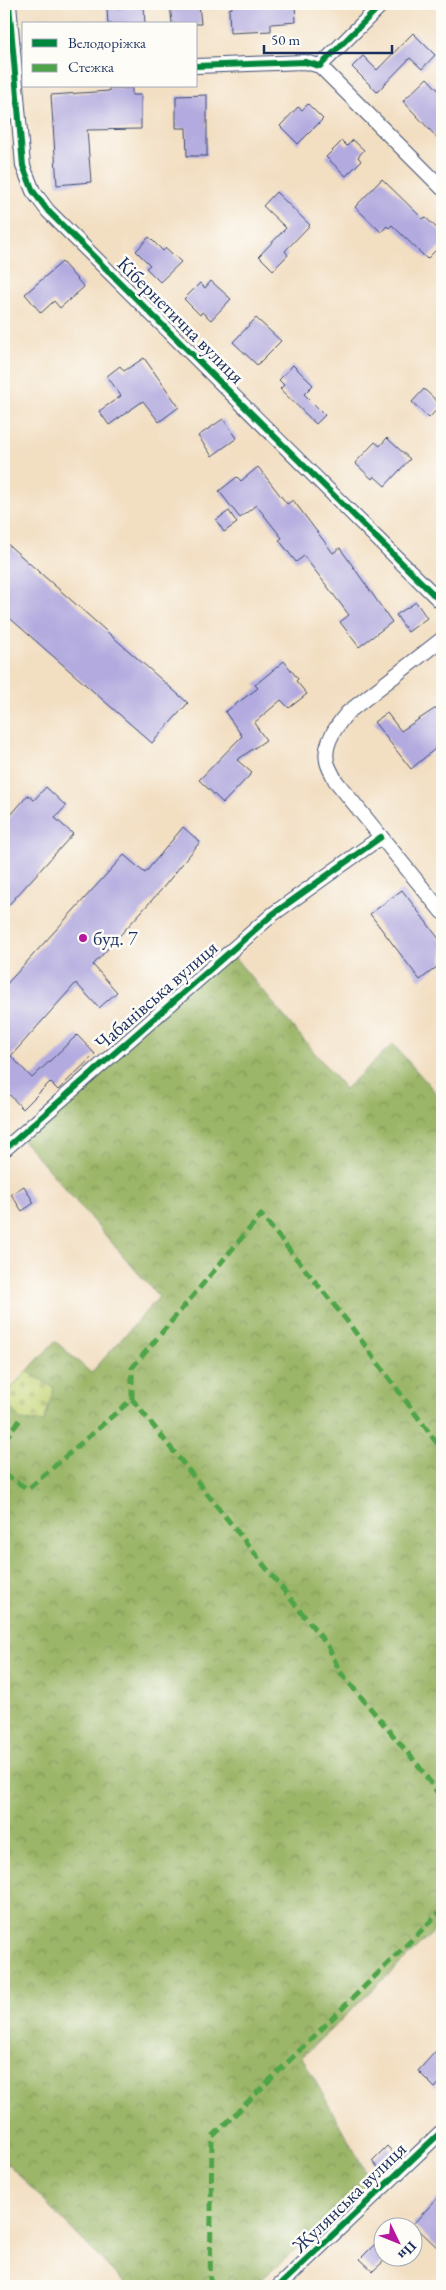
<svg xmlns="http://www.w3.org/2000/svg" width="446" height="2290" viewBox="0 0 446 2290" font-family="'EB Garamond',serif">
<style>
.forest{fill:url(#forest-crowns);stroke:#5b7263}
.cemetery{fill:url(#cemetery-stones);stroke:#70826a}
.building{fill:#b3abdf}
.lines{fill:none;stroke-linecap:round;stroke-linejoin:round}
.minor-casing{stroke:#3b496d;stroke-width:16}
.minor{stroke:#fff;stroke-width:14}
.quiet{stroke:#4fa44a;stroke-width:5;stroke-dasharray:10 5;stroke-linecap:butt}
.cycleway-casing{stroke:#fdfcf7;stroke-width:9}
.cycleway{stroke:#00873e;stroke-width:6}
.poi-dot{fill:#b5179e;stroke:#fdfcf7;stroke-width:2}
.labels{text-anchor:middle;stroke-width:5;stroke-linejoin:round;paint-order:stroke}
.street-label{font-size:20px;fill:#1b2f5e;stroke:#fdfcf7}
.poi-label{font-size:20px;fill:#1b2f5e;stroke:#fdfcf7;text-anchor:start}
</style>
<defs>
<pattern id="forest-crowns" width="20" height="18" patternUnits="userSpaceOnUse" patternTransform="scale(1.25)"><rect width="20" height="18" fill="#9bb668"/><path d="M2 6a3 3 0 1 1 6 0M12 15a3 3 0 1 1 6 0" fill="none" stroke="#7e9459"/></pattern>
<pattern id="cemetery-stones" width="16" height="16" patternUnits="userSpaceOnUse" patternTransform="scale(1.25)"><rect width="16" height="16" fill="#c4d577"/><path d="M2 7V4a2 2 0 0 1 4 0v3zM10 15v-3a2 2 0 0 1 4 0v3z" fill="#a8b769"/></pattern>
</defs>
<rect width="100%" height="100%" fill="#fdfcf7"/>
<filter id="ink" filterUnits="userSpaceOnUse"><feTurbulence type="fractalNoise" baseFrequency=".02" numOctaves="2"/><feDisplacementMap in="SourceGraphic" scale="10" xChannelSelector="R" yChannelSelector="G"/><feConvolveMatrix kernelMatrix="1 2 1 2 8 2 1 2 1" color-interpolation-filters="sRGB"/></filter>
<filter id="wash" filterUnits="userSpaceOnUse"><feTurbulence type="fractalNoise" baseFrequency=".0096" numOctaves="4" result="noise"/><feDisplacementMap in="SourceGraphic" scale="20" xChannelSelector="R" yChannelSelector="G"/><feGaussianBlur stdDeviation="1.12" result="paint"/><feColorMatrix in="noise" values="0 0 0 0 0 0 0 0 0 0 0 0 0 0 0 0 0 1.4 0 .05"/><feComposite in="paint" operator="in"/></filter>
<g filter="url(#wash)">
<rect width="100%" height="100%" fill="#f2dec1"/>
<polygon class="forest" points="230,952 345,1089 393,1044 442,1100 442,1924 302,2057 372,2183 254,2286 127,2286 8,2164 4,2167 4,1396 55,1341 91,1373 159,1297 20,1137"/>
<polygon class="cemetery" points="27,1371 54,1388 44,1422 20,1420 4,1400 4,1396"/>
<g id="blocks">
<g class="building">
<polygon points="170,4 199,4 201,24 172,24"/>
<polygon points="232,4 295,4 296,22 271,24 271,31 230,33 229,9 232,8"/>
<polygon points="144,6 145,24 108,24 107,9"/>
<polygon points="413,33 435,55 422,69 410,58 377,92 352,67 363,56 377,70"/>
<polygon points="427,78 442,94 442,143 403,101"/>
<polygon points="109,88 132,88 132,95 141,95 141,129 87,130 91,182 57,185 51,95 109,91"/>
<polygon points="207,95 207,156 187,156 186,128 176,128 176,96"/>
<polygon points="308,104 323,119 298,144 280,126 298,107 302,110"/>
<polygon points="353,140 364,150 358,157 361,161 346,176 326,157 342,141 347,146"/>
<polygon points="382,179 423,219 425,217 442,233 442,244 427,259 392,225 389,228 387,226 381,232 355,207"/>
<polygon points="276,192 310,225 285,251 288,255 273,270 259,256 286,228 263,206"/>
<polygon points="149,237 163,251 166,248 181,262 160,282 146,268 150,265 136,251"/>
<polygon points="62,262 84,287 60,308 54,301 41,313 25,294"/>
<polygon points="211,281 231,299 211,320 202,312 200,315 184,299 200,283 205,288"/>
<polygon points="256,318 281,341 257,365 233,342"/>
<polygon points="144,358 179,407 159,422 143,401 109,425 99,411 121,396 107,376 120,366 124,371"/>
<polygon points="293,365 313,385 304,394 325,415 316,424 280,389 284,385 279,380"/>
<polygon points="424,389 441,405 429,418 412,402"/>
<polygon points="223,419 237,438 212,456 198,436"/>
<polygon points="387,438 410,459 385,486 374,476 372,479 355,463 375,442 380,446"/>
<polygon points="258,467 287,504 293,500 333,553 340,548 392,622 359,647 340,622 349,615 304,556 296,562 279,540 282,538 256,505 240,518 219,491 237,477 241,481"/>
<polygon points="229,511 237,523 224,532 216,520"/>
<polygon points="4,541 188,703 152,743 4,613"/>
<polygon points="416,602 427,618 408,632 396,615"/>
<polygon points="284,661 298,679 296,681 307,694 289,708 281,700 254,723 266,740 237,760 252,773 223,803 199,780 242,736 225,712 258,688 255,685"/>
<polygon points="442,704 442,743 411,769 374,722 387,713 401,731"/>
<polygon points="46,787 66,806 55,818 73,834 4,910 4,823 28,795 34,800"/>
<polygon points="183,827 200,842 162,889 93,965 117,992 99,1008 76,983 11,1056 32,1078 77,1035 95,1054 58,1090 50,1082 23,1109 4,1089 4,987 124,855 145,873"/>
<polygon points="402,890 442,943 442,963 420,980 370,914"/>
<polygon points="24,1186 34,1203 22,1211 11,1194"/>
<polygon points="435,2052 442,2059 442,2080 435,2088 418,2071"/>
<polygon points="387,2146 398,2158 382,2173 372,2161"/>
<polygon points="442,2193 442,2252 413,2224"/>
<polygon points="384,2235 384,2261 373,2271 360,2259"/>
</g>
</g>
</g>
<g filter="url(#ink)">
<use href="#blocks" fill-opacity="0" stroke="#3b496d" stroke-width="1"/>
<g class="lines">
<defs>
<g id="minor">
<polyline points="9,4 23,166 33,191 48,211 442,603"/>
<polyline points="196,66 305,62 320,66 382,4"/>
<polyline points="320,66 442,188"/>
<path d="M 442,639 L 347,713 C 337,725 323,744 327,761 C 328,768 333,774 335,780 L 442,912"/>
<polyline points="4,1150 273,914 381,837"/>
<polyline points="279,2286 442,2131"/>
</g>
</defs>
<use href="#minor" class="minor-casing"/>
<use href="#minor" class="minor"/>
<g class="quiet">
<polyline points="132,1399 132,1368 261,1215 347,1321 442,1450"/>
<polyline points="4,1440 20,1420"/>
<polyline points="4,1474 28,1489 132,1399 328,1646 340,1672 418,1765 442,1799"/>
<polyline points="210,2286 212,2137 442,1910"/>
</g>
<defs>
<g id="cycleway">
<polyline points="9,4 23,166 33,191 48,211 442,603"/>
<polyline points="196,66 305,62 320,66 382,4"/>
<polyline points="4,1150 273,914 381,837"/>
<polyline points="279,2286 442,2131"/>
</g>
</defs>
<use href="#cycleway" class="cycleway-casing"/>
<use href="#cycleway" class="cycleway"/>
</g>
</g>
<circle class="poi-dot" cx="83" cy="938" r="5"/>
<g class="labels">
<g class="street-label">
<text transform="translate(181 320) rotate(45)" y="7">Кібернетична вулиця</text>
<text transform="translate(156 995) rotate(-41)" y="7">Чабанівська вулиця</text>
<text transform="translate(349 2197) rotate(-44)" y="7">Жулянська вулиця</text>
</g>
<g class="poi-label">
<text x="93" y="945">буд. 7</text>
</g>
</g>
<rect width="446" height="2290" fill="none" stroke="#fdfcf7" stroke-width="20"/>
<rect x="22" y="22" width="175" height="65" fill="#fdfcf7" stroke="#a3aaba"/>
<rect x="32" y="39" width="25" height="8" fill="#00873e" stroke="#a3aaba"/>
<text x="68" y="48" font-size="15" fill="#1b2f5e">Велодоріжка</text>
<rect x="32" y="64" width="25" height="8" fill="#4fa44a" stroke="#a3aaba"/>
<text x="68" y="72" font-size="15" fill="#1b2f5e">Стежка</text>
<g transform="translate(398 2242) rotate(133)"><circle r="24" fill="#fdfcf7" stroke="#a3aaba"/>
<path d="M0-4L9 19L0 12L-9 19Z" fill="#b5179e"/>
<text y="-8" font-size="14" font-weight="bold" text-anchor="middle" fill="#1b2f5e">Пн</text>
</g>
<path d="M264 45v8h128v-8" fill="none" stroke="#1b2f5e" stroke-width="2.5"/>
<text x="271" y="45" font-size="15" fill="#1b2f5e" stroke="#fdfcf7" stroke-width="4" paint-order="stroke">50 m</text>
</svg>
